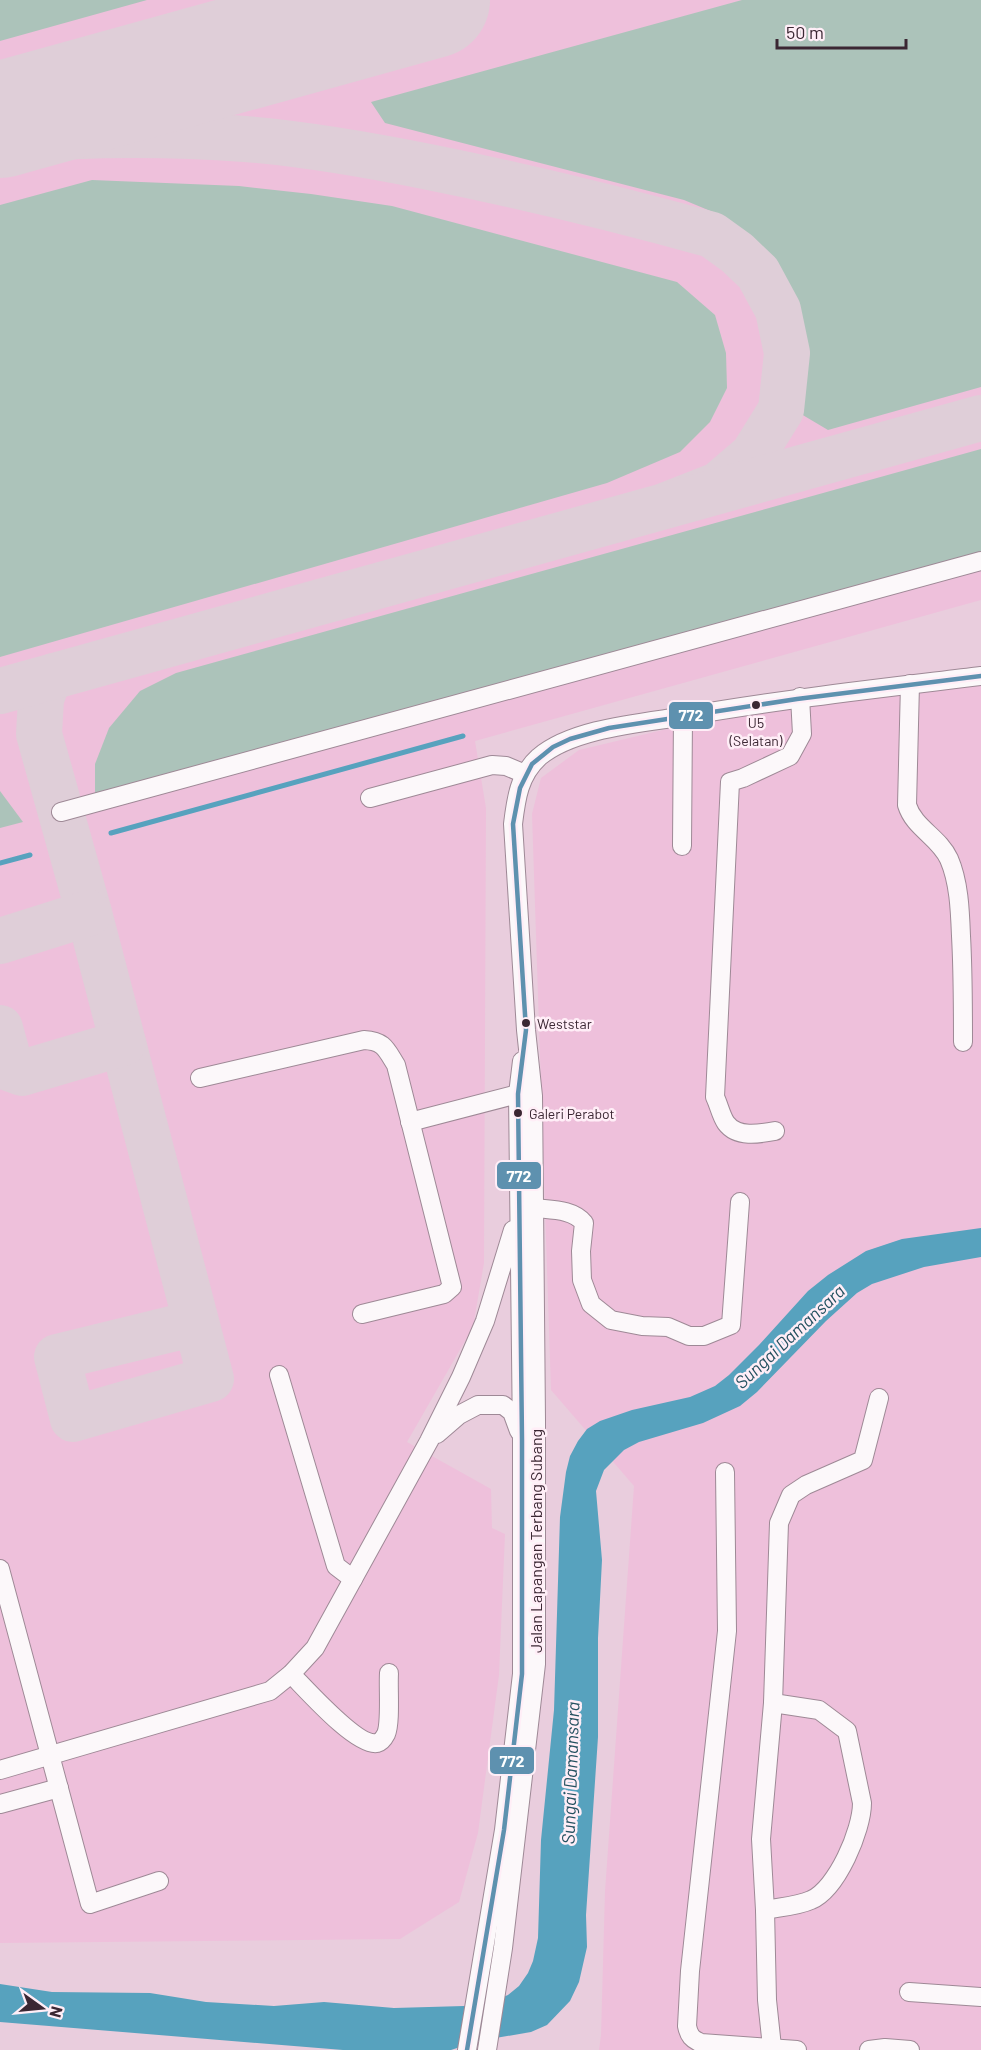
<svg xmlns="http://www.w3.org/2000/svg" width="981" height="2050" viewBox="0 0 981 2050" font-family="Barlow,sans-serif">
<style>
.built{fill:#eec0db}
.green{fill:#acc3ba}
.water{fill:#57a2be}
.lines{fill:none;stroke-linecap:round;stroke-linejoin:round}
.stream{stroke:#57a2be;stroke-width:5}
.taxiway{stroke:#dfced8;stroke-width:46}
.runway{stroke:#dfced8;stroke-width:116}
.minor-casing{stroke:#9e8996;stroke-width:20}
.minor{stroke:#fcf8fa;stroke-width:18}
.bus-1-casing{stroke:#ffeef7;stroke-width:9}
.bus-1{stroke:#5e91af;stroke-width:4.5}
.bus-dot{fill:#3b2733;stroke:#ffeef7;stroke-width:2}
.labels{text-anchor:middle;stroke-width:5;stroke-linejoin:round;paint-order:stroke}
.bus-label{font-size:14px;fill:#3b2733;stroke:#ffeef7;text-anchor:start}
.street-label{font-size:16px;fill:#3b2733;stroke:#ffeef7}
.water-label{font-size:18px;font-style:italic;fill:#245160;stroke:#ffeef7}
.line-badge{stroke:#ffeef7;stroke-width:2}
.badge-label{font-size:16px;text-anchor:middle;font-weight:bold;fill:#fff}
</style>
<rect width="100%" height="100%" fill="#e9cddd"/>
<g class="built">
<polygon points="0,0 981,0 981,600 475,741 486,808 484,1263 473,1327 407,1442 491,1489 492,1528 505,1534 499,1675 478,1833 459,1902 400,1939 0,1943"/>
<polygon points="981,676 981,2050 599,2050 601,2035 605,1891 634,1486 551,1390 532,814 541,778 579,750 800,697"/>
</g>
<g class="green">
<polygon points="0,0 147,0 0,41"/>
<polygon points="742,0 981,0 981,387 828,430 801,414 807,368 802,323 783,276 751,240 720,215 684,200 385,123 371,102"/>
<polygon points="92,180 239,186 311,194 392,206 677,282 715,315 726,353 727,388 710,422 680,452 607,483 0,657 0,205"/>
<polygon points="981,449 981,555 95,799 95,764 109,728 140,691 176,673"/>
<polygon points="0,791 23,822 0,828"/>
</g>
<polygon class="water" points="981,1228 981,1257 924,1267 872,1284 857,1293 826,1321 757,1392 740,1406 703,1423 639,1442 624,1450 604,1470 596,1491 602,1560 598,1638 598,1737 586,1915 587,1947 579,1982 570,2001 547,2025 531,2032 478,2041 451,2050 343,2050 0,2022 0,1984 52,1992 150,1993 206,2002 274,2006 324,2002 394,2008 464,2006 488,2003 508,1995 519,1986 528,1973 533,1961 538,1938 541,1840 554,1710 560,1517 566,1472 570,1456 578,1441 587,1429 600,1421 632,1410 690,1397 715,1386 729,1375 759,1345 808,1291 828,1275 866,1251 902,1239"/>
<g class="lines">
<g class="stream">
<polyline points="111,833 463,736"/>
<polyline points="0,863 30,855"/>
</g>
<g class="taxiway">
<path d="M 0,141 C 81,134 164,133 245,139 C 307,144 369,155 429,167 C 524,186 618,209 712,235 L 737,253 L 758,273 L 778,310 L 787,353 L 781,410 L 753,455 L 718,485 L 667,505"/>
<polyline points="54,676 46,685 41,699 39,734 89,913 211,1379 73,1419 57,1357 196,1323"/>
<polyline points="0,691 981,418"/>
<polyline points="0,941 89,913"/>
<polyline points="0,1028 11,1069 22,1073 123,1043"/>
</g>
<polyline class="runway" points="0,120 432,0"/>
<defs>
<g id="minor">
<path d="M 910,684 L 907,805 C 914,828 939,837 949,859 C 959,882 960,910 961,936 C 963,971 963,1006 963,1042"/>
<polyline points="370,798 492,765 506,766 525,774"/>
<polyline points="61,812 981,561"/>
<polyline points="682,846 683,716"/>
<path d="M 200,1078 L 364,1040 C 384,1041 386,1049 396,1065 L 452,1287 L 444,1294 L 362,1314"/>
<polyline points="410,1122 518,1094"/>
<path d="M 775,1131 C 759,1134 737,1138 726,1123 C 721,1116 719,1105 715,1097 L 730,782 L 743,778 L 790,756 L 802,734 L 800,697"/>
<path d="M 535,1208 C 551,1210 573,1209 584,1223 L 581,1251 L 582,1280 L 591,1304 L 611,1320 L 642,1326 L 668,1327 L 689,1336 L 704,1336 L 731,1325 L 740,1202"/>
<polyline points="279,1375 336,1566 353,1579"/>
<polyline points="437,1434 459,1415 478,1405 503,1405 512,1412 519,1431"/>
<path d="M 725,1472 L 727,1631 L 690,1971 L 687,2026 C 689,2036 692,2039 701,2043 L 797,2050"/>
<polyline points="0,1569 90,1904 159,1881"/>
<path d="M 291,1674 C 306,1689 357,1747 377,1743 C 381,1742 384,1738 386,1734 C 391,1723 388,1687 389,1673"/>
<polyline points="0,1770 270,1691 291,1674 315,1648 429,1441 461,1377 485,1321 513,1230"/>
<polyline points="0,1804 59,1788"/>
<path d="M 765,1910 C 780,1907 798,1906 811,1900 C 837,1889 862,1830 862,1803 L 847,1731 L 819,1710 L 773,1703"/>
<polyline points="909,1992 981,1997"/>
<polyline points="772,2047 767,2000 765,1910 761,1839 773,1703 779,1523 791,1495 806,1485 863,1460 879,1398"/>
<polyline points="467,2050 504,1830 522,1674 522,1439 518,1094 522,1061"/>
<path d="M 487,2050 L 503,1948 L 536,1664 L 536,1421 L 533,1096 L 526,1030 L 513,824 C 516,799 519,775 539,757 C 573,728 642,723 686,716 C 784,699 883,688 981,676"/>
<polyline points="869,2050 885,2048 910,2050"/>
</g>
</defs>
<use href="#minor" class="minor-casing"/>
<use href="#minor" class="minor"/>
<defs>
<polyline id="bus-1" points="467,2050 504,1830 522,1674 522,1439 518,1094 526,1030 513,824 520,788 532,764 553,747 570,739 609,728 797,699 981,676"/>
</defs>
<use href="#bus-1" class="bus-1-casing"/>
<use href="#bus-1" class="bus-1"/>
</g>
<g class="bus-dot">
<circle cx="756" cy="705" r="5"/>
<circle cx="526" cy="1023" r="5"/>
<circle cx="518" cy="1113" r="5"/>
</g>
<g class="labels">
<g class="bus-label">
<text x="756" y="728" text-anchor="middle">U5<tspan x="756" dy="18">(Selatan)</tspan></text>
<text x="537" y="1029">Weststar</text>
<text x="529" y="1119">Galeri Perabot</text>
</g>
<g class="street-label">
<text transform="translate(536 1541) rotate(-90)" y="6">Jalan Lapangan Terbang Subang</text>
</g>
<g class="water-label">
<text transform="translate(790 1337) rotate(-43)" y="6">Sungai Damansara</text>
<text transform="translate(571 1773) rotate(-88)" y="6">Sungai Damansara</text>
</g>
</g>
<g class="line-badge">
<rect x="668" y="701" width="46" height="29" rx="6" fill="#5e91af"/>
<rect x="496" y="1161" width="46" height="29" rx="6" fill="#5e91af"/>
<rect x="489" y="1746" width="46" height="29" rx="6" fill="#5e91af"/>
</g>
<g class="badge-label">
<text x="691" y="721">772</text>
<text x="519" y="1182">772</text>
<text x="512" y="1767">772</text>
</g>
<g transform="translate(42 2008) rotate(105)" stroke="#ffeef7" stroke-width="4.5" paint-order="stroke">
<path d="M0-4.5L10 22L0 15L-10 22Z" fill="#3b2733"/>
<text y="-9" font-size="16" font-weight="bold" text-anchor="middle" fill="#3b2733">N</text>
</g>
<path d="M777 39v9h129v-9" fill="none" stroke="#3b2733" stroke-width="3"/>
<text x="786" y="39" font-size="18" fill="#3b2733" stroke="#ffeef7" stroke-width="4.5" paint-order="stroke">50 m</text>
</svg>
